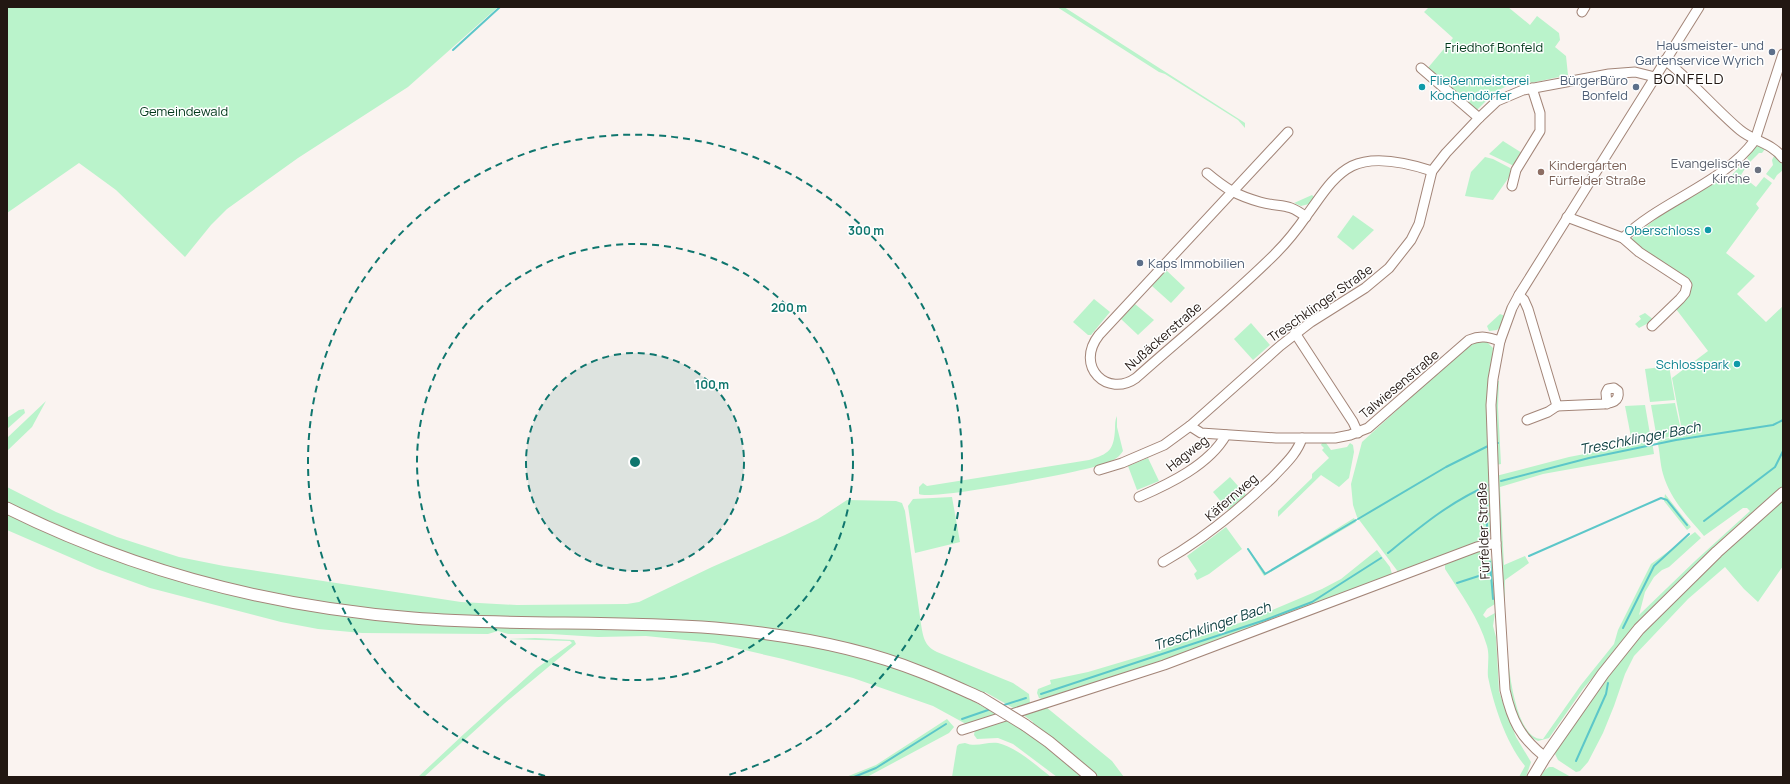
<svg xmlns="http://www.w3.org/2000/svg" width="1790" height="784" viewBox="0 0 1790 784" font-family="Manrope,sans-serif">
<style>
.green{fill:#baf3cb}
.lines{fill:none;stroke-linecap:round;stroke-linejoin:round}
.stream{stroke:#5cc7c9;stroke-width:2}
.minor-casing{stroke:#a38578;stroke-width:11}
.major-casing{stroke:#a38578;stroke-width:13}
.minor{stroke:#fff;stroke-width:9}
.major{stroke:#fff;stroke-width:11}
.major-bridge-casing{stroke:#a38578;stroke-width:13;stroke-linecap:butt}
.major-bridge{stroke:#fff;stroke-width:11}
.ring{fill:none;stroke:#0f766e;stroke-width:2;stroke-dasharray:7 5}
.service-dot{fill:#5c6f8a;stroke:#fff;stroke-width:1.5}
.culture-dot{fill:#0f9aa8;stroke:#fff;stroke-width:1.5}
.worship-dot{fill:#6b7280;stroke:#fff;stroke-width:1.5}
.education-dot{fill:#8d6e63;stroke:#fff;stroke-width:1.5}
.labels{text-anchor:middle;stroke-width:3;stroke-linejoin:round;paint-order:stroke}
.service-label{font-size:13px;fill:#4e5e75;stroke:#fff;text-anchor:end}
.park-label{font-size:13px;fill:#00371a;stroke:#fff}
.culture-label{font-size:13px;fill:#0d838f;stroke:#fff;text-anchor:end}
.worship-label{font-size:13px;fill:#5b616d;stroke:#fff;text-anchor:end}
.education-label{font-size:13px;fill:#785e54;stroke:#fff;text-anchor:start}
.street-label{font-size:13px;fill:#221712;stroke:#fff}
.water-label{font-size:14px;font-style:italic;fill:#0f4142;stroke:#fff}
.quarter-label{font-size:15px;letter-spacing:1px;fill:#221712;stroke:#fff}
.centre{fill:#0f766e;stroke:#fff;stroke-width:2}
.ring-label{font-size:12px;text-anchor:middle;font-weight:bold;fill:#0f766e;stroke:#fff;stroke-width:3;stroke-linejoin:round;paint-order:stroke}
</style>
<rect width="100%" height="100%" fill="#faf3f0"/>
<g class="green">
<polygon points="7,7 498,7 408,87 298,158 227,209 211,225 185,257 116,190 79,163 7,213"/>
<polygon points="1057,7 1064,7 1242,121 1245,123 1245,128 1238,120 1165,74 1159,72"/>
<polygon points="1429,7 1508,7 1530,25 1537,16 1559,33 1560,40 1555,47 1566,56 1568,75 1531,83 1527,76 1495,92 1476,111 1427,69 1453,38 1424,12"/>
<polygon points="1503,141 1522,153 1514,166 1489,154"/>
<path d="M 1757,145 C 1768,147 1783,158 1783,170 L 1777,175 L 1774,180 L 1766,174 L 1773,165 L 1772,160 L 1774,156 L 1765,149 L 1762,153 L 1759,153 L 1750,162 L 1747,158 Z"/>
<polygon points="1485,157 1493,159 1514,170 1493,200 1465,196 1471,172"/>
<path d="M 1744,161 L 1748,164 L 1741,175 L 1756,187 L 1764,177 L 1772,183 L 1756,204 L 1759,208 L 1726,253 L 1755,276 L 1737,294 L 1766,322 L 1783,306 L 1783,486 L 1642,619 L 1583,689 L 1549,738 L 1538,741 C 1519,734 1513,707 1507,689 L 1496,476 L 1569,457 L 1652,441 L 1654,454 L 1543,474 L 1500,487 L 1504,565 L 1525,556 L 1529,563 L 1505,580 C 1504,607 1505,741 1543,739 L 1581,685 L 1614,644 L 1618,630 L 1651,564 L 1695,532 L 1701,538 L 1669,567 L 1662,570 L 1654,577 L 1645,592 L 1639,615 L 1695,561 L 1750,511 L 1747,508 L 1743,508 L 1704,536 C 1688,517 1670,499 1663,474 C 1660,464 1660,451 1657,440 L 1683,436 L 1672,378 L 1708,351 L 1676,309 L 1686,297 L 1686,278 L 1632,242 L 1632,238 L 1667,210 L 1720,178 L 1727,181 Z"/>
<polygon points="1312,195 1315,198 1309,204 1301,206 1294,203"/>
<polygon points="1353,215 1374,230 1353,250 1337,237"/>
<polygon points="1166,270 1185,288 1171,303 1152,286"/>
<polygon points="1094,299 1110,312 1091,335 1088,335 1073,322"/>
<polygon points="1135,304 1154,320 1138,335 1121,319"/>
<polygon points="1645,313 1654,320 1639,328 1635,324 1641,319 1639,316"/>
<polygon points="1500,314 1505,316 1503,324 1497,330 1489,331 1487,326"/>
<polygon points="1251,323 1270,345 1253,360 1234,339"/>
<polygon points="1476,340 1486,341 1493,348 1487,404 1492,528 1489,535 1482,541 1399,573 1357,517 1353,505 1351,484 1362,442 1467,346"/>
<polygon points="1669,366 1675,400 1650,402 1645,369"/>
<polygon points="1495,381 1499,381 1498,407 1501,464 1496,465 1494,434"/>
<polygon points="46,401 32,427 7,451 7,438"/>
<polygon points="1675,403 1682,435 1657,439 1651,405"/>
<polygon points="1645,405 1650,434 1631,437 1625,406"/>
<polygon points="24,409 25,413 7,429 7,418 19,410"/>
<path d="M 1117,416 L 1117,427 L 1123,451 C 1118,459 1110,462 1101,465 C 1080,472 931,501 919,494 L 919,487 L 923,483 L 927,486 L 1089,460 C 1109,454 1114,450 1115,429 C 1115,424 1115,420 1117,416 Z"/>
<polygon points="1322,443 1326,443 1331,450 1347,447 1350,443 1353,445 1354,452 1349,478 1339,487 1321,475 1278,517 1278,511 1312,478 1312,474 1329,458 1322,450 1324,448 1321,445"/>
<polygon points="1148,458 1159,481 1137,490 1128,466"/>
<polygon points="1230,477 1246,495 1228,510 1213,492"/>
<path d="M 7,487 L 56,512 L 117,537 L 179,557 L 224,566 L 461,602 L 517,605 L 627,604 L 639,602 L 712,567 L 785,535 L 818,519 L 847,500 L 896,501 L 902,503 L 905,511 L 921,624 C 923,636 924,646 937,652 L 1013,683 L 1029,694 L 1030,703 L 1028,706 L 1015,709 L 985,692 L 984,694 L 957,681 L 911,662 L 834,640 L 516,617 L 410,613 L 322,603 L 265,593 L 201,577 L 111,548 L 7,503 Z"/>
<polygon points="1665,494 1691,527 1687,530 1664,501"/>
<polygon points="952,497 960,542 915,553 908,506 913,499"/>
<path d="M 1783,497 L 1782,504 L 1783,505 L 1783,566 L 1758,602 L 1744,589 L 1725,567 L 1688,599 L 1634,656 L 1625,674 L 1614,706 L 1603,733 L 1588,762 L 1580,771 L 1576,772 L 1558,760 L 1555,754 C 1562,738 1574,723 1584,708 C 1639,627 1712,564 1783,497 Z"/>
<path d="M 7,514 C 109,563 210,594 321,612 L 675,630 L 770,638 L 851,653 L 918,675 L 972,698 L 971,700 L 998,715 L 966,724 L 933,706 L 853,678 L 783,659 L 714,643 L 646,636 L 598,637 L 551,634 L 508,634 L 498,631 L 488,634 L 362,633 L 318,629 L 281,622 L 150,588 L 97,569 L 7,530 Z"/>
<polygon points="1354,518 1356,522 1264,576 1247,549 1248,548 1266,573"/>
<polygon points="1226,527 1242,549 1209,574 1197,580 1194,574 1197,571 1187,556"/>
<polygon points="1377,550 1390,567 1392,574 1332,599 1202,648 1044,700 1039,698 1037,693 1038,689 1051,684 1050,680 1088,672 1152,653 1251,619 1322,589 1341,579"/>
<path d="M 1478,550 L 1488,553 L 1493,563 L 1495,604 L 1487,609 L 1483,615 L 1486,618 L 1495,613 L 1493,626 L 1496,637 L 1499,691 L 1504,706 L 1516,737 L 1531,762 L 1526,777 L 1519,777 L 1525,766 C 1506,743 1494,706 1488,677 C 1487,667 1490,656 1487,646 C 1479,618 1461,594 1445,569 L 1445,563 Z"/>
<polygon points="535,638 574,640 576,644 505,703 424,777 418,777 465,733 537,668 572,643 570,641 508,639"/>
<polygon points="1046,707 1112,761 1124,777 1098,777 1033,723 1033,722 1022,714"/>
<polygon points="947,719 954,727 949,733 867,777 846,777 876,765"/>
<polygon points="1006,719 1037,738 1085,777 1057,777 1013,744 998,738 977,739 974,735 975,729"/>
<path d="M 965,743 C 977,748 987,741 998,743 C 1016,747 1037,766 1051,777 L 952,777 L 957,746 L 959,744 Z"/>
<polygon points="1549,767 1553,767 1571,777 1540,777 1545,770"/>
</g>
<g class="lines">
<g class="stream">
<polyline points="453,50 500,7"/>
<polyline points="1497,443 1498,443"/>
<polyline points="1501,481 1589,458 1676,440 1773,425 1783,420"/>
<polyline points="1486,487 1487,528"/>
<polyline points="1358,519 1446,467 1488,446"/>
<polyline points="1704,521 1775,467 1783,451"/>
<polyline points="1248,549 1265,574 1356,520"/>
<path d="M 1388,553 C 1420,527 1451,501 1489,485"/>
<polyline points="1529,556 1661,498 1667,500 1687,525"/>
<polyline points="1490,562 1493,599"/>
<polyline points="1457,583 1491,572"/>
<polyline points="1623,628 1654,566 1689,534"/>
<polyline points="1041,694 1265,620 1312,602 1381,558"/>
<polyline points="1001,706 1026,698"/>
<polyline points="962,719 991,709"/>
<polyline points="1576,761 1606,694 1608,683"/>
<polyline points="854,777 876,768 946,724"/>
</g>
<defs>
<g id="minor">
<polyline points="1582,12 1585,7"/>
<path d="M 1665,60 C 1692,81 1714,108 1740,130 C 1753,141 1772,143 1783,158"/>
<polyline points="1421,68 1479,118"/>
<path d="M 1288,132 L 1099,335 C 1074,367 1108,398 1136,378 C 1183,336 1232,297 1276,253 C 1288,241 1298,228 1307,215 C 1320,198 1332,176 1352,166 C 1375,155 1408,163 1432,171"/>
<path d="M 1207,173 C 1226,189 1236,195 1260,202 C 1282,208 1287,202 1306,217"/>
<polyline points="1512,186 1516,170 1540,131 1540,113 1532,88"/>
<polyline points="1567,217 1623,238 1639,252 1685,282 1687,285 1685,293 1680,299 1652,326"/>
<path d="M 1623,238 C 1662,200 1723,184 1755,140 L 1783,54"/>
<polyline points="1519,295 1524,300 1528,309 1557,406 1548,412 1527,420"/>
<polyline points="1295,333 1353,422 1358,433"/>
<path d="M 1557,406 L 1603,404 C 1611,403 1620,402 1618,391 L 1614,388 L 1608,389 L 1606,393 L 1607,404"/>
<path d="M 1190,426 L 1201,433 L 1276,438 L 1335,438 L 1350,435 L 1368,428 L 1469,340 C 1481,335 1488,337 1500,341"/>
<polyline points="1099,470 1122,463 1164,445 1190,426 1280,346 1311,322 1365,288 1389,268 1411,240 1419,224 1432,171 1446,153 1479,118 1497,101 1523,90 1609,74 1635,72 1655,77"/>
<path d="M 1139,497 C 1169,484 1209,465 1226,435"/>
<path d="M 1163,562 C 1204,539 1240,509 1273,477 C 1284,465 1297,454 1302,438"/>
<polyline points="962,730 1164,665 1477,547 1496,543"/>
<path d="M 1545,757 C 1520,737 1512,721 1505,690 L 1496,543 L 1491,405 L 1493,379 L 1500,341 L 1512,308 L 1519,295 L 1699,7"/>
</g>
<g id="major">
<path d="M 7,508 C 134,571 272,607 413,618 C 513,626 615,620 715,628 C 784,634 857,646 921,672 C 942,680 961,689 981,698"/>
<polyline points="1025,725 1049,742 1091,777"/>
<polyline points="1533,777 1545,757 1603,674 1639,629 1717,552 1783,493"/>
</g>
</defs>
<use href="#minor" class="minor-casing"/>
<use href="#major" class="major-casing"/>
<use href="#minor" class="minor"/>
<use href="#major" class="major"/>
<defs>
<polyline id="major-bridge" points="981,698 1025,725"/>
</defs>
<use href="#major-bridge" class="major-bridge-casing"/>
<use href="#major-bridge" class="major-bridge"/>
</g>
<circle cx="635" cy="462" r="109" fill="#0f766e" fill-opacity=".12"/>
<g class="ring">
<circle cx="635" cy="462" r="109"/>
<circle cx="635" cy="462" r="218"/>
<path d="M545 776A327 327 0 1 1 725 776"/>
</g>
<g class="service-dot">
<circle cx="1772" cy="52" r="4"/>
<circle cx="1636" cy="87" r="4"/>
<circle cx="1140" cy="263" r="4"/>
</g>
<g class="culture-dot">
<circle cx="1422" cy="87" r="4"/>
<circle cx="1708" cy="230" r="4"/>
<circle cx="1737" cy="364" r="4"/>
</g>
<circle class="worship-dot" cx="1758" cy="170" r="4"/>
<circle class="education-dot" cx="1541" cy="172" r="4"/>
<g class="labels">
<g class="service-label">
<text x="1764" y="50">Hausmeister- und<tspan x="1764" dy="15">Gartenservice Wyrich</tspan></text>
<text x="1628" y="85">BürgerBüro<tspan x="1628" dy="15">Bonfeld</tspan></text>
<text x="1148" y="268" text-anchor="start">Kaps Immobilien</text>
</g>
<g class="park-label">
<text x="1494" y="52">Friedhof Bonfeld</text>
<text x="184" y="116">Gemeindewald</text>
</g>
<g class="culture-label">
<text x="1430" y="85" text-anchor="start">Fließenmeisterei<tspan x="1430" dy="15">Kochendörfer</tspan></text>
<text x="1700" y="235">Oberschloss</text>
<text x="1729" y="369">Schlosspark</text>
</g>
<g class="worship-label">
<text x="1750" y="168">Evangelische<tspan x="1750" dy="15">Kirche</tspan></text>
</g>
<g class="education-label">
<text x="1549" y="170">Kindergarten<tspan x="1549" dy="15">Fürfelder Straße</tspan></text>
</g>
<g class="street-label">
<text transform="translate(1320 303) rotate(-35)" y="5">Treschklinger Straße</text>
<text transform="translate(1163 336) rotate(-41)" y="5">Nußäckerstraße</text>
<text transform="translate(1399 384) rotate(-40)" y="5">Talwiesenstraße</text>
<text transform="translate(1187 453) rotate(-38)" y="5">Hagweg</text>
<text transform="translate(1231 497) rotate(-41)" y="5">Käfernweg</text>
<text transform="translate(1483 531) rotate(-92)" y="5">Fürfelder Straße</text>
</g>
<g class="water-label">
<text transform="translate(1640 438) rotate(-11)" y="5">Treschklinger Bach</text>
<text transform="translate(1212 626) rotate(-19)" y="5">Treschklinger Bach</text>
</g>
<g class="quarter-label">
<text x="1689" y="84">BONFELD</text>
</g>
</g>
<circle cx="635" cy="462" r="6" class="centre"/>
<g class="ring-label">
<text x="866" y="235">300 m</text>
<text x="789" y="312">200 m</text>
<text x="712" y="389">100 m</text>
</g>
<rect width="1790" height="784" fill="none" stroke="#221712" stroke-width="16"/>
</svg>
